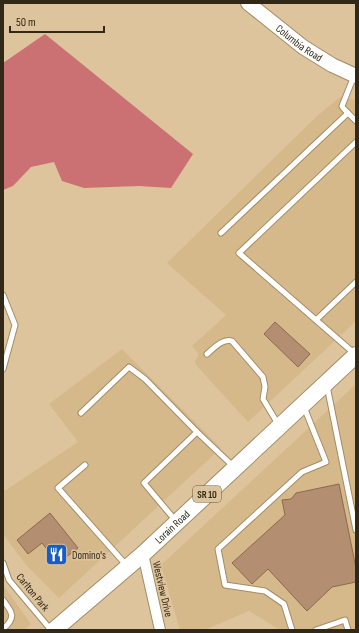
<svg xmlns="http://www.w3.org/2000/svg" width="359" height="633" viewBox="0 0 359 633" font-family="'Sofia Sans Condensed',sans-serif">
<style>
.built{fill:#d6b98a}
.forest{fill:#cc7173}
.building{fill:#b38e71;stroke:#8c694d}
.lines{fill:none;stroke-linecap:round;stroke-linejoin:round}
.service-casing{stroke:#a38c65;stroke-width:7}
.minor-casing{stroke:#a38c65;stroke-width:12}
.secondary-casing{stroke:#a38c65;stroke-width:16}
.primary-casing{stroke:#a38c65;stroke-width:18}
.service{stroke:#fff;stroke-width:5}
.minor{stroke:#fff;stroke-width:10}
.secondary{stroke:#fff;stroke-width:14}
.primary{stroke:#fff;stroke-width:16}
.labels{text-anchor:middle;stroke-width:3;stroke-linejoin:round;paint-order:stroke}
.shield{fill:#ddc49c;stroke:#655740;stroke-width:1}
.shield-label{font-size:10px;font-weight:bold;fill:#312818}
.street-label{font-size:11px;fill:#312818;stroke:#ddc49c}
.poi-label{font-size:11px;fill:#312818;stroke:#ddc49c;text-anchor:start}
</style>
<rect width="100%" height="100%" fill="#ddc49c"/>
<g class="built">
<polygon points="340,97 356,100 356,321 248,422 196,365 195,361 198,356 198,353 192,346 226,315 167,263 316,117"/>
<polygon points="122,349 221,448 59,598 26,565 3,534 3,492 78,442 49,404"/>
<polygon points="356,384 356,620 355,624 356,625 356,630 280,630 249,611 204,630 180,630 161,565"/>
<polygon points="3,585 31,624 25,630 3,630"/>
</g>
<polygon class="forest" points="45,34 193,154 171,188 139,186 84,188 62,181 54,162 31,167 13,186 3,190 3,63"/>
<g class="building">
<polygon points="275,322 310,354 298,367 264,334"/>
<polygon points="339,484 356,568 356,582 332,587 307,611 268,569 252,584 232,563 285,515 282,500 291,499 296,493"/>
<polygon points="50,513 78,548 58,563 42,543 28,554 17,540"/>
</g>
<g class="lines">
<defs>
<g id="service">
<polyline points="354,76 342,106 343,108 356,121"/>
<polyline points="221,233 348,113"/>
<polyline points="3,295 15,325 3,369"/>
<polyline points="316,320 356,282"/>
<path d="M 207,354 C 214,348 223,338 232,341 L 263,377 L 265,387 L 263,399 L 278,424"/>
<polyline points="355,354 239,253 356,142"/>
<polyline points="327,386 356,530"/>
<polyline points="81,413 129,367 145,379 197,432"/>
<polyline points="85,465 58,488 127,566"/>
<polyline points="175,520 144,483 197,432 234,467"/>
<polyline points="3,563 9,580 51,630"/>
<path d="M 3,600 C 12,612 17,617 3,629"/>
<polyline points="292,630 284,604 265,591 225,585 218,549 302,472 326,462 304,407"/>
<polyline points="316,630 345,620 348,630"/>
</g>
<polyline id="minor" points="143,554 160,630"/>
<g id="secondary">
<path id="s1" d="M 248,3 L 303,47 L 332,65 L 356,76"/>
</g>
<g id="primary">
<path id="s2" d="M 54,630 L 143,554 L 356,355"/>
</g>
</defs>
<use href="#service" class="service-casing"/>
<use href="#minor" class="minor-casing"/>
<use href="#secondary" class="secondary-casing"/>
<use href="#primary" class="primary-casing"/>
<use href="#service" class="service"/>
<use href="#minor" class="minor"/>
<use href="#secondary" class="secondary"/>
<use href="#primary" class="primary"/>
</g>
<defs>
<symbol id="restaurant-square" viewBox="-11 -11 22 22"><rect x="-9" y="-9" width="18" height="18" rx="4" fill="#175dc8" stroke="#ddc49c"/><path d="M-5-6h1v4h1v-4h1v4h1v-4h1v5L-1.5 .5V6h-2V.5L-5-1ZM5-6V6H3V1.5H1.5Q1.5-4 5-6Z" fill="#fff"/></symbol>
</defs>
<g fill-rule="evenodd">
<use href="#restaurant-square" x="44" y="542" width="25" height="25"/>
</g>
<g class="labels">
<rect class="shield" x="193" y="486" width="28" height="16" rx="3"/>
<g class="shield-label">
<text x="207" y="498">SR 10</text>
</g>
<g class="street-label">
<text dy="4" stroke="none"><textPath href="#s1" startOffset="65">Columbia Road</textPath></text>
<text dy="4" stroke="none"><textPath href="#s2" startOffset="157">Lorain Road</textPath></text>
<text transform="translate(163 589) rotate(77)" y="4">Westview Drive</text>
<text transform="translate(33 592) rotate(51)" y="4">Carlton Park</text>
</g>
<g class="poi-label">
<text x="72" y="559">Domino's</text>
</g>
</g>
<rect width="359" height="633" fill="none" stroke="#312818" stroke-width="8"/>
<path d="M10 26v6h94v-6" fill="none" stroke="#312818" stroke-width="2"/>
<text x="16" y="26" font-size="12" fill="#312818" stroke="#ddc49c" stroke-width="3" paint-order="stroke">50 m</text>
</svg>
